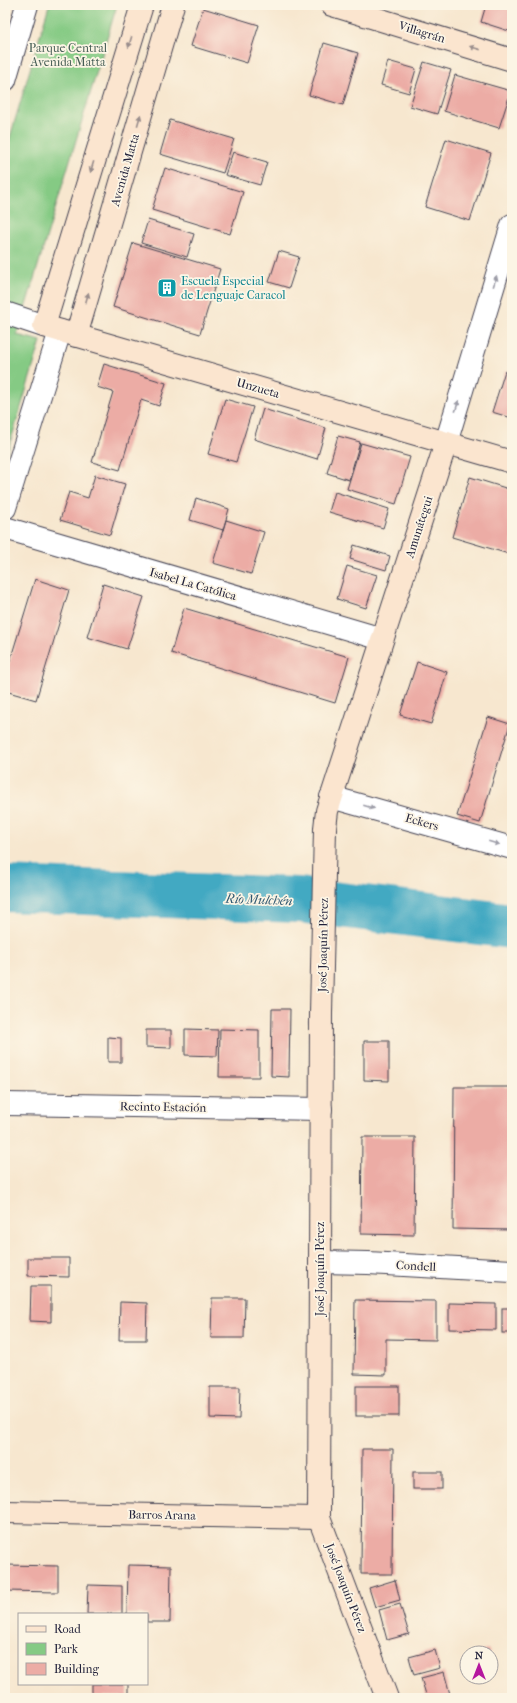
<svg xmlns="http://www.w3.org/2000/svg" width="517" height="1703" viewBox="0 0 517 1703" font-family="'IM FELL French Canon',serif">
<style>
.green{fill:#85ca84;stroke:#547660}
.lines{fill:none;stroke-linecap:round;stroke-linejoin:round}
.river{stroke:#42a9c2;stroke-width:46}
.building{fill:#ecaca5}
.street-casing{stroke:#424051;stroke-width:24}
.secondary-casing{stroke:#424051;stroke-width:24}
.street{stroke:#fff;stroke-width:22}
.secondary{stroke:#fbe5cf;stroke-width:22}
.oneway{fill:#998d8c}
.oneway2{fill:#9c9ca7}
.labels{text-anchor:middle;stroke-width:3.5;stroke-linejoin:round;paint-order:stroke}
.street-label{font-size:12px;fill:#22223b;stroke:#fcf5e5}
.park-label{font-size:12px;fill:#455d55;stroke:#fcf5e5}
.culture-label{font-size:12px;fill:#0d838f;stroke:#fcf5e5;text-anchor:start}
.water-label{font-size:13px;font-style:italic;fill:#2f5871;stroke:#fcf5e5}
</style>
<rect width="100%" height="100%" fill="#fcf5e5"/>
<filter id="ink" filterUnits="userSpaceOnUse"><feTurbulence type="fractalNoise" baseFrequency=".025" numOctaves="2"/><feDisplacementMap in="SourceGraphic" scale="8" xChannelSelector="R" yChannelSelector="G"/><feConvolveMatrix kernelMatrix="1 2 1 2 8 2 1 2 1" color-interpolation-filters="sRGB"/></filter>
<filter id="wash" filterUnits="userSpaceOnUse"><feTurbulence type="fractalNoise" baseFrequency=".012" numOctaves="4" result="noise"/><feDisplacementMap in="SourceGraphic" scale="16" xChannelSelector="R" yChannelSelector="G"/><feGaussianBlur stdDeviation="0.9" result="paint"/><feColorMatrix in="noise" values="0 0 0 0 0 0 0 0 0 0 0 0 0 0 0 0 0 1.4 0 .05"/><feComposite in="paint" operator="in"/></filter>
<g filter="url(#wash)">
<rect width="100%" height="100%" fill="#f7e7cf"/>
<polygon class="green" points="49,5 117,5 17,335 41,341 5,460 5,154"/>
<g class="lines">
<polyline class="river" points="5,889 299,900 512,926"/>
</g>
<g id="blocks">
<g class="building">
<polygon points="486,5 512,5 512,32 481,22"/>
<polygon points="203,8 259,25 247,63 191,46"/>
<polygon points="324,43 358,53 343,105 309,95"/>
<polygon points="388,61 416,69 409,93 381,85"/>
<polygon points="424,62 451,70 437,114 410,106"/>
<polygon points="455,75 511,91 499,128 444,111"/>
<polygon points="170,120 234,139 223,173 160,154"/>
<polygon points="446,139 491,153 470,221 425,207"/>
<polygon points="233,152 267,162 260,185 225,175"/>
<polygon points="165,168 243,192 230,234 152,210"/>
<polygon points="148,220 194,234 187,257 141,243"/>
<polygon points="133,243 220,269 200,334 113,307"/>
<polygon points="279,251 299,257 289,288 269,282"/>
<polygon points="104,364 166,383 159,406 141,400 120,470 92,462 113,392 97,387"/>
<polygon points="505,371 512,373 512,418 492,412"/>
<polygon points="225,399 253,407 236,462 208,454"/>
<polygon points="263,409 326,428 317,459 254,439"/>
<polygon points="338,436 360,442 349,480 327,473"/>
<polygon points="361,443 410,457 396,504 347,489"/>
<polygon points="95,475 125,484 110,535 60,520 69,492 88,498"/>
<polygon points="470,477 512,490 512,555 452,537"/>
<polygon points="335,492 389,509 383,528 329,512"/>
<polygon points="196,498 229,509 223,530 190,520"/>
<polygon points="226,520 264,532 251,574 213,563"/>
<polygon points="354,545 390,556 386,570 350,559"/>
<polygon points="347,566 377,575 366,608 337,599"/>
<polygon points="35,579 69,590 36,700 5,691 5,677"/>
<polygon points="103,584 144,597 127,649 87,637"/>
<polygon points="184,608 349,657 335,703 171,653"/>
<polygon points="417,662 447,672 431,724 400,715"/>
<polygon points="488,717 510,724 480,823 457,816"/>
<polygon points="272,1009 290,1009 289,1077 271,1076"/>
<polygon points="185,1029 218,1030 217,1056 185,1055"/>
<polygon points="220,1029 259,1030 259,1077 219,1077"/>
<polygon points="146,1030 171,1030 171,1048 146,1047"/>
<polygon points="108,1037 121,1038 121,1062 108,1062"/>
<polygon points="364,1041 389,1041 389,1081 364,1080"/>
<polygon points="454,1087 512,1087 512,1230 453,1229"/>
<polygon points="362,1137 415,1137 414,1235 361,1234"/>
<polygon points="28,1258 69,1258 69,1277 28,1276"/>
<polygon points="31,1286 51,1286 51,1322 30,1321"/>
<polygon points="212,1298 245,1298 244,1338 211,1338"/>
<polygon points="355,1300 436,1301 436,1340 386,1339 386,1375 354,1374"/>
<polygon points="120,1302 147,1303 146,1340 119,1340"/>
<polygon points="449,1303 496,1304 496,1330 449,1329"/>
<rect x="502" y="1308" width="10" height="25"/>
<rect x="356" y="1386" width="43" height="30"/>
<polygon points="210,1387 240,1387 239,1419 210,1418"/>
<polygon points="362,1449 393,1449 392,1574 361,1574"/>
<rect x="413" y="1472" width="29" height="17"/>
<polygon points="5,1565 58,1566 58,1592 5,1591"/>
<polygon points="128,1565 171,1566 170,1622 147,1622 147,1614 127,1614"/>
<polygon points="395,1580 400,1600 375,1607 369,1588"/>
<polygon points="88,1585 122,1586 122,1614 87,1614"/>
<polygon points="400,1604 409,1634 387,1640 379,1610"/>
<polygon points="488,1649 490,1653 473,1653 473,1652"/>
<polygon points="435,1650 440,1668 414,1675 409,1657"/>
<polygon points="444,1672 451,1698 427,1698 421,1678"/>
<polygon points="92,1684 128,1684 128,1697 92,1696"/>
</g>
</g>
</g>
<g filter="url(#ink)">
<use href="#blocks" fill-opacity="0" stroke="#424051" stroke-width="1"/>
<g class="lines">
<defs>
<g id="street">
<polyline points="5,80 27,5"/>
<polyline points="5,313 44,326"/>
<polyline points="446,443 512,225"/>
<polyline points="5,508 60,331"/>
<polyline points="5,528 382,639"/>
<polyline points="331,797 512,848"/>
<polyline points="5,1104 321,1109"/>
<polyline points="320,1262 368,1263 512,1271"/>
</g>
<g id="secondary">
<polyline points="142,5 44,326 512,462"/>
<polyline points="332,5 512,60"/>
<polyline points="76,336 173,5"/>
<polyline points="5,1512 319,1518"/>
<polyline points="387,1698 319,1518 321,1013 325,828 327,811 446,443"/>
</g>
</defs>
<use href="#street" class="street-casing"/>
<use href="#secondary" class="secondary-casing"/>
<use href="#street" class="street"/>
<use href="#secondary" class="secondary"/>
</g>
<defs><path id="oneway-solid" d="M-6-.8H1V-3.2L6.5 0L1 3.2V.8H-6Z"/></defs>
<g class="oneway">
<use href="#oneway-solid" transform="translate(130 42) rotate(107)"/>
<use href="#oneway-solid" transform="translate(475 48) rotate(-163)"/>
<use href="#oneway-solid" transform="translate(139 120) rotate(-74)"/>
<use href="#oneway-solid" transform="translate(92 167) rotate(107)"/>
<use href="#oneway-solid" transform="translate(87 298) rotate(-74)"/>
</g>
<g class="oneway2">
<use href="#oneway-solid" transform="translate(495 281) rotate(-73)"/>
<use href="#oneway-solid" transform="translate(457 406) rotate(-73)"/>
<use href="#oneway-solid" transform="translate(369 807) rotate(16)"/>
<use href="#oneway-solid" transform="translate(494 843) rotate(16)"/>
</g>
</g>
<defs>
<symbol id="building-square" viewBox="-11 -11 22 22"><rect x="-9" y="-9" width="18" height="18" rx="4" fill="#0f9aa8" stroke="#fcf5e5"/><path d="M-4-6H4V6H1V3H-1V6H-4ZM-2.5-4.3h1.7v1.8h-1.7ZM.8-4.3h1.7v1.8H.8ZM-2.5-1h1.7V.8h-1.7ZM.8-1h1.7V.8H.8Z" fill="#fff"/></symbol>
</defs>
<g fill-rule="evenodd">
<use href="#building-square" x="156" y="277" width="22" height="22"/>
</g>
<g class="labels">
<g class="street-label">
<text transform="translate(422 32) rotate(17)" y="4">Villagrán</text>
<text transform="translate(125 170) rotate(-74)" y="4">Avenida Matta</text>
<text transform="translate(258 388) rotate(16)" y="4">Unzueta</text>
<text transform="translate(419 527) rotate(-72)" y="4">Amunátegui</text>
<text transform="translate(193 584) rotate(16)" y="4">Isabel La Católica</text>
<text transform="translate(422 822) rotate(16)" y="4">Eckers</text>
<text transform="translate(323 945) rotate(-89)" y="4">José Joaquín Pérez</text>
<text transform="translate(163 1107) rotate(1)" y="4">Recinto Estación</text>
<text transform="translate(416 1266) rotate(3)" y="4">Condell</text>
<text transform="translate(320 1269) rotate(-90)" y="4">José Joaquín Pérez</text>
<text transform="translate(162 1515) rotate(1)" y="4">Barros Arana</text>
<text transform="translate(346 1588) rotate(69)" y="4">José Joaquín Pérez</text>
</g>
<g class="park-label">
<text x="68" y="52">Parque Central<tspan x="68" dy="14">Avenida Matta</tspan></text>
</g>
<g class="culture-label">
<text x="181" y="285">Escuela Especial<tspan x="181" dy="14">de Lenguaje Caracol</tspan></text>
</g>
<g class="water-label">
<text transform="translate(259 899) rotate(2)" y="5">Río Mulchén</text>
</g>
</g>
<rect width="517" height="1703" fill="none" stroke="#fcf5e5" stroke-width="20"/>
<rect x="18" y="1613" width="130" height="72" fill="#fcf5e5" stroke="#a5a1a1"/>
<rect x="26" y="1626" width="20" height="6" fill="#fbe5cf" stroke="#a5a1a1"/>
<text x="54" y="1633" font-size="12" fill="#22223b">Road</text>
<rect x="26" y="1643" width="20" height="12" fill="#85ca84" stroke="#a5a1a1"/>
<text x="54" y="1653" font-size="12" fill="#22223b">Park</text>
<rect x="26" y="1663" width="20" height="12" fill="#ecaca5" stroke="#a5a1a1"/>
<text x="54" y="1673" font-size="12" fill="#22223b">Building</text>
<g transform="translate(479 1665)"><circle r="19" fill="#fcf5e5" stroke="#a5a1a1"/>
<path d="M0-3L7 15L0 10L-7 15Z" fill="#b5179e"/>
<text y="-6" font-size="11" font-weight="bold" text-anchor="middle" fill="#22223b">N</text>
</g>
</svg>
